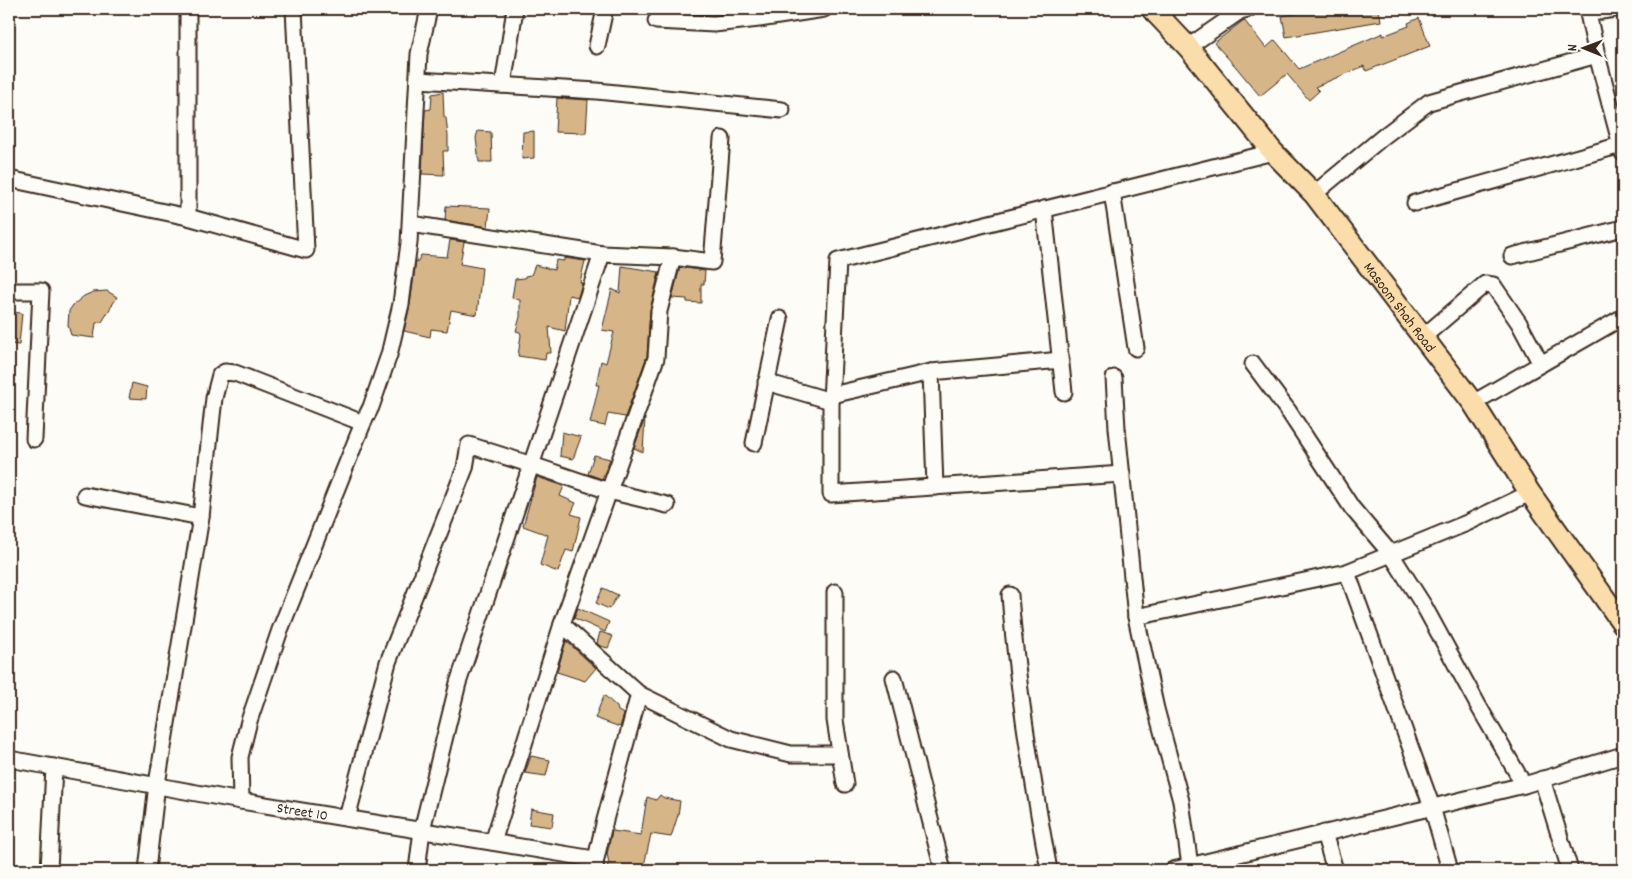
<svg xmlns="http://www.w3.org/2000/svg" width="1632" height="879" viewBox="0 0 1632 879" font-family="Dekko,sans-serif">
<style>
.building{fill:#d6b689;stroke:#3b2a1e}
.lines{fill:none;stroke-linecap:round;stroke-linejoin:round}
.minor-casing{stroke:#3b2a1e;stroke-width:19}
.major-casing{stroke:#3b2a1e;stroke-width:24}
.minor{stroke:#fdfcf7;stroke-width:15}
.major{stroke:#fbddab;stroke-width:20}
.labels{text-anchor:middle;stroke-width:4;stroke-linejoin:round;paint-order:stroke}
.street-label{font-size:15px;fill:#3b2a1e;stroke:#fdfcf7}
</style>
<rect width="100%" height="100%" fill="#fdfcf7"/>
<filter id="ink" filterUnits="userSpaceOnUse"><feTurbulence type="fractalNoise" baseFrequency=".02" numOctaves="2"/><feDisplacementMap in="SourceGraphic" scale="10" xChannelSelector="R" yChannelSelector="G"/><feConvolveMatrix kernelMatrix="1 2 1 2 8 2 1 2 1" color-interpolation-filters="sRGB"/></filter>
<g filter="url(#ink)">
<g class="building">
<polygon points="1326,9 1379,9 1381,21 1286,37 1282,16"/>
<polygon points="1419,18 1430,46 1366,71 1364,66 1315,87 1319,91 1309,100 1287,74 1260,96 1236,67 1214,43 1244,20 1266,48 1275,40 1299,69 1383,33 1383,36 1409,26 1408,23"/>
<polygon points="443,92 444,117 446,118 448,136 448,151 443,151 444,175 422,174 425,110 431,109 432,94"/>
<polygon points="557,98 588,100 586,133 555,132"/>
<polygon points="478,131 491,132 492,162 479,162 476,138"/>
<polygon points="534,131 534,158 522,159 523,132"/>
<polygon points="446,206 490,208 488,227 445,220"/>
<polygon points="450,240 464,242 460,264 482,268 477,315 451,310 447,331 431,329 430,337 404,331 410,305 416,261 418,261 421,255 447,257"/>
<polygon points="564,258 585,261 580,282 582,283 578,297 569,295 565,331 549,327 551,353 546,353 545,360 518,356 521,335 520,332 516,331 520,317 520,300 512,298 515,279 525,278 525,276 531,275 535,265 554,270 556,260 564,261"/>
<polygon points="622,266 659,272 650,310 647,356 625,417 608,414 605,426 590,423 599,385 596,385 601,361 606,363 614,332 602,330 612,289 620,293"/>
<polygon points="680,267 705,271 704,284 701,284 701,303 687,302 687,299 672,298"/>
<polygon points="107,291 117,297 102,322 96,323 94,338 71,335 68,325 69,311 73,305 84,296 93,292"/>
<polygon points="9,312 22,313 19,345 9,344"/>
<polygon points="132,383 147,387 146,399 129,398"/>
<polygon points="645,418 643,452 634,448"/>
<polygon points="562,432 581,437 573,459 560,456"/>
<polygon points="594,455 610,459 602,479 588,474"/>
<polygon points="537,477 564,486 560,496 576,503 571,514 581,517 573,552 566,550 558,572 540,565 548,535 523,526"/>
<polygon points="603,588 618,595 609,609 596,603"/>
<polygon points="578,608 609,622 605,632 574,618"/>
<polygon points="600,632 613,636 608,648 600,646 597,643"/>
<polygon points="566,641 596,668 585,681 557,672"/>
<polygon points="604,695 617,707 618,711 624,714 620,727 595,718"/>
<polygon points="531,756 550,760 546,776 525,773"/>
<polygon points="660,795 664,798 680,801 678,815 671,837 651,834 643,870 605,870 609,863 607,854 612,831 641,835 647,797 656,800"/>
<polygon points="531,809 554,813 552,827 529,824"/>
</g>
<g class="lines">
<defs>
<g id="minor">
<polyline points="1587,9 1597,55 1623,153"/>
<polyline points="1588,13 1615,9"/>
<polyline points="656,21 714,24 759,19 824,9"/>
<polyline points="597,46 605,9"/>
<polyline points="1188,47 1240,11 1248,9"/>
<polyline points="418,80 597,91 782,110"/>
<polyline points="503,85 515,9"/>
<polyline points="722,139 712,262 673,257 659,311 656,358 562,624 639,694 731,739 791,754 840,754"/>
<polyline points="9,179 188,217 306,250 294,9"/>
<polyline points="1112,192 1136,348"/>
<polyline points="1314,194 1384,136 1429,102 1597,55"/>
<polyline points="1415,203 1621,145"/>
<polyline points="1044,209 1064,392"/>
<polyline points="188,217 188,9"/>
<polyline points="411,224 602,254"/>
<polyline points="1512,256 1623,228"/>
<polyline points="9,291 41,291 34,439"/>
<polyline points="1423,337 1485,284 1493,285 1519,323 1541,364"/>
<polyline points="1253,364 1289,412 1352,508 1391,554 1424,606 1479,707 1524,785"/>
<polyline points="931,372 935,487"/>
<polyline points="1114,378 1117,428 1136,617 1347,572"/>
<polyline points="766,382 831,401"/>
<polyline points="832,395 931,372 1061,360"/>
<polyline points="1473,403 1623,317"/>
<polyline points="754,443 780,319"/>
<polyline points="1122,474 831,494 831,401 838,261 1273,152"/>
<polyline points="85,495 201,517"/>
<polyline points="835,592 835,720 845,784"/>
<path d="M 1010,595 C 1017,687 1032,779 1049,870"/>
<polyline points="1136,617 1156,709 1181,801 1190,866"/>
<polyline points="894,678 943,870"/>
<path id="s1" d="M 9,759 L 241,801 L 588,858 L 595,863"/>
<polyline points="1542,779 1570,870"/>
<polyline points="241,801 240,757 249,721 280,630 363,423 371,407 389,355 401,304 409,243 419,54 429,9"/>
<polyline points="347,818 388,662 465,468 469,445 532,465 609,491 667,505"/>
<polyline points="1324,833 1335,870"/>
<polyline points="493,842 562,624"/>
<polyline points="49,870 54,767"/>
<polyline points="147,870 157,784 201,517 214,398 220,375 225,372 235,373 363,423"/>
<polyline points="417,870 422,830 458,683 602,254 673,257"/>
<polyline points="596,870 595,863 605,820 639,694"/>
<polyline points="1173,870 1524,785 1623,755"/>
<polyline points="1450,870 1432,807 1347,572 1467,523 1530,493"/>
</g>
<g id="major">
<path id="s2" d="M 1152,9 L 1188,47 L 1273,152 L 1314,194 L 1473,403 L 1530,493 L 1623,624"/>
</g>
</defs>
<use href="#minor" class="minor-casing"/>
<use href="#major" class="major-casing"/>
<use href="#minor" class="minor"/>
<use href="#major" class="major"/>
</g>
</g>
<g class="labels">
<g class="street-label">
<text dy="5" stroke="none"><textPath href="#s2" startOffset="388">Masoom Shah Road</textPath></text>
<text dy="5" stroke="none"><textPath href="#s1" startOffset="298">Street 10</textPath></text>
</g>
</g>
<rect width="1632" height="879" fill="none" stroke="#fdfcf7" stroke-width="30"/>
<rect x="15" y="15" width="1602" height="849" fill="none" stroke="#3b2a1e" stroke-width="2" filter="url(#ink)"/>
<g transform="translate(1584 48) rotate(271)" stroke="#fdfcf7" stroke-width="4" paint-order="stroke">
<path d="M0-4L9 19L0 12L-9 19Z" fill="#3b2a1e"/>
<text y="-8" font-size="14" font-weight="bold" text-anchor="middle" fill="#3b2a1e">N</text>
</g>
</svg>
